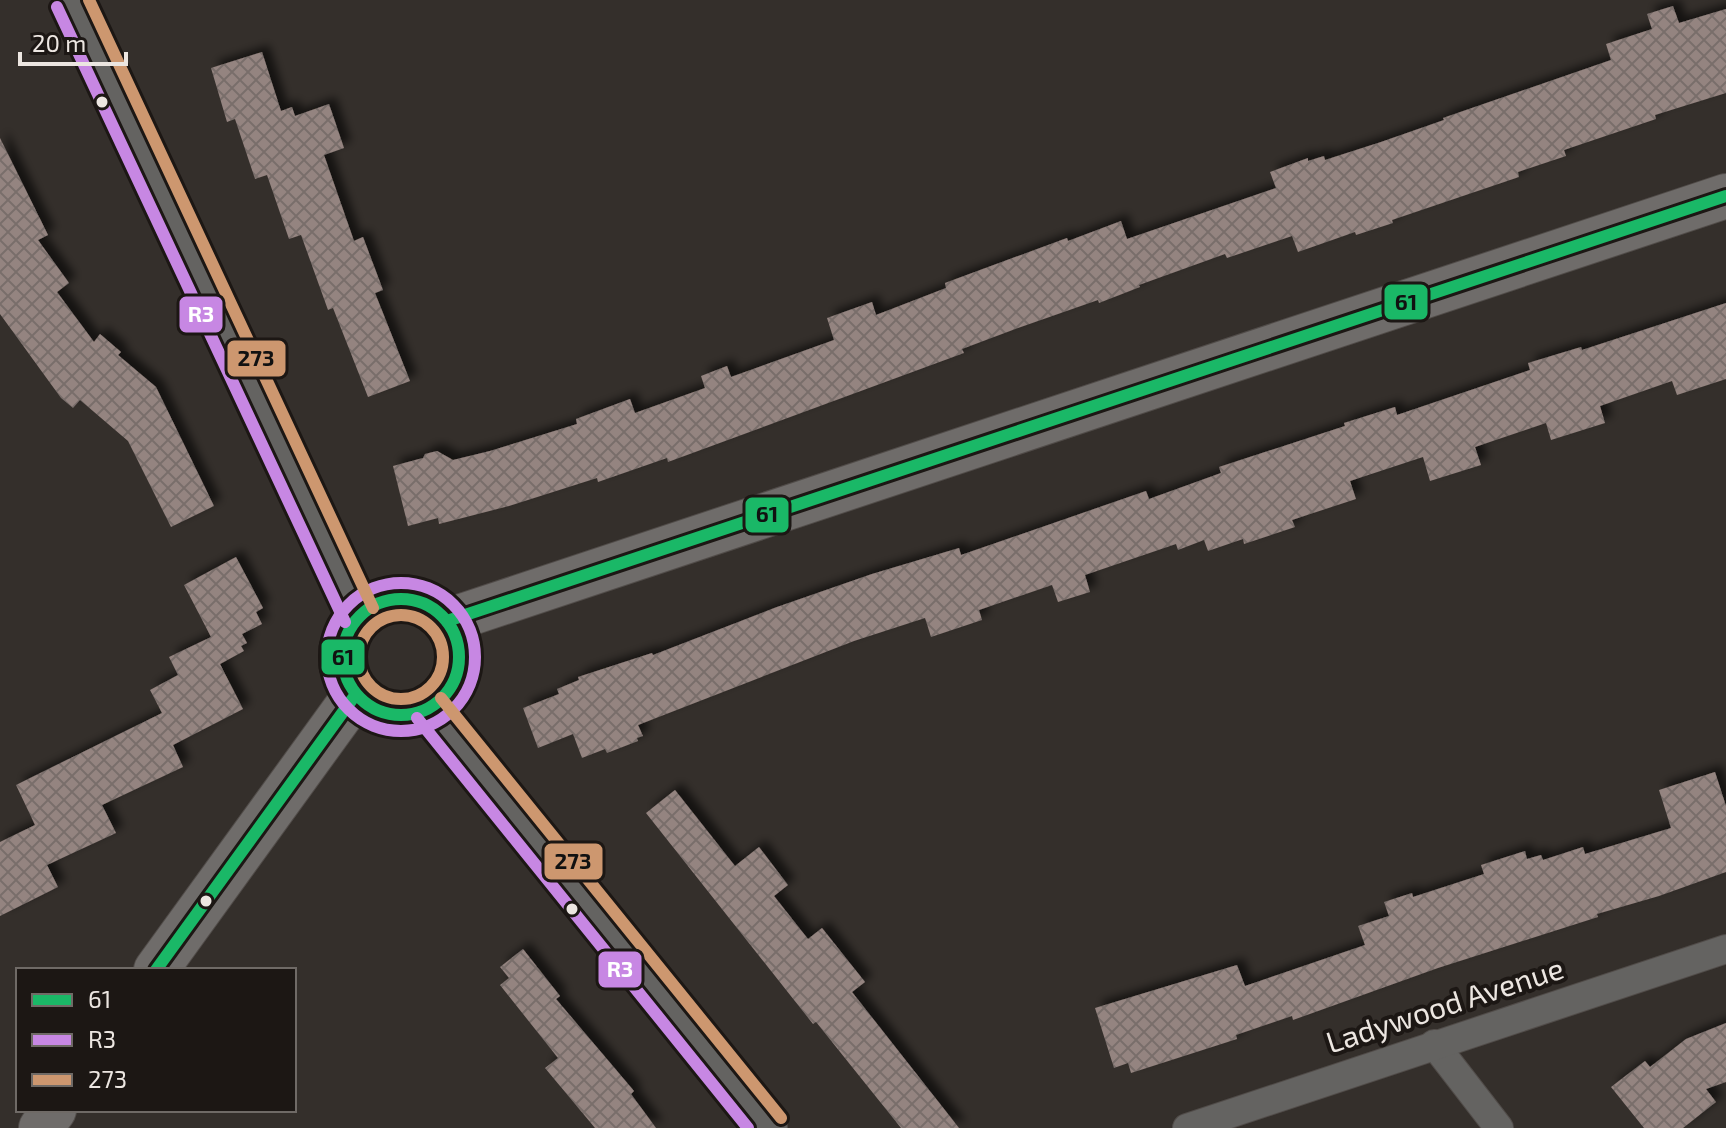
<svg xmlns="http://www.w3.org/2000/svg" width="1726" height="1128" viewBox="0 0 1726 1128" font-family="'Exo 2',sans-serif">
<style>
.building{fill:url(#building-cross-hatch);filter:url(#shadow)}
.lines{fill:none;stroke-linecap:round;stroke-linejoin:round}
.minor-casing{stroke:#514c49;stroke-width:30}
.tertiary-casing{stroke:#514c49;stroke-width:38}
.primary-casing{stroke:#514c49;stroke-width:46}
.minor{stroke:#646361;stroke-width:28}
.tertiary{stroke:#646361;stroke-width:36}
.primary{stroke:#6f6c6a;stroke-width:44}
.bus-1-casing{stroke:#1c1714;stroke-width:18}
.bus-2-casing{stroke:#1c1714;stroke-width:18}
.bus-3-casing{stroke:#1c1714;stroke-width:18}
.bus-1{stroke:#1ab867;stroke-width:12}
.bus-2{stroke:#c787e3;stroke-width:12}
.bus-3{stroke:#cd976f;stroke-width:12}
.bus-dot{fill:#ece6e1;stroke:#1c1714;stroke-width:3}
.labels{text-anchor:middle;stroke-width:8;stroke-linejoin:round;paint-order:stroke}
.street-label{font-size:30px;fill:#ece6e1;stroke:#1c1714}
.line-badge{stroke:#1c1714;stroke-width:3}
.badge-label{font-size:22px;text-anchor:middle;font-weight:bold;fill:#fff}
.pale-badge-label{font-size:22px;text-anchor:middle;font-weight:bold;fill:#111}
</style>
<defs>
<pattern id="building-cross-hatch" width="8" height="8" patternUnits="userSpaceOnUse" patternTransform="scale(2)"><rect width="8" height="8" fill="#948480"/><path d="M0 0l8 8M0 8l8-8" fill="none" stroke="#796e6b"/></pattern>
<filter id="shadow"><feDropShadow dx="7" dy="-7" stdDeviation="4" flood-color="#0009"/></filter>
</defs>
<rect width="100%" height="100%" fill="#342f2b"/>
<g class="building">
<polygon points="1673,6 1679,23 1726,9 1726,93 1655,115 1656,119 1564,150 1566,156 1518,172 1519,177 1392,220 1393,223 1356,235 1355,232 1298,252 1292,236 1227,258 1225,254 1139,285 1140,287 1099,303 1098,300 1018,328 962,349 964,353 668,462 667,458 598,482 597,478 509,506 439,524 438,518 408,526 393,466 423,458 425,454 437,451 453,460 490,451 577,424 576,419 630,399 635,413 705,388 701,376 727,366 731,377 834,340 827,318 872,302 876,315 946,288 945,283 1067,238 1068,241 1121,221 1127,239 1276,188 1270,172 1308,158 1308,161 1324,156 1325,160 1381,142 1444,120 1443,118 1611,60 1606,44 1652,29 1647,14"/>
<polygon points="262,52 281,111 292,107 295,116 329,104 344,148 324,155 354,241 363,237 383,290 375,293 410,381 368,397 333,308 328,310 301,235 289,239 267,175 255,179 235,119 227,122 211,68"/>
<polygon points="0,138 48,235 38,240 69,283 57,292 94,342 100,334 121,352 118,355 156,387 214,506 171,527 128,441 80,400 73,408 61,398 0,314"/>
<polygon points="1726,303 1726,379 1677,395 1672,381 1600,406 1605,423 1551,440 1546,423 1475,447 1481,465 1430,481 1423,457 1350,481 1356,499 1292,520 1295,527 1244,544 1243,539 1208,551 1204,540 1178,550 1176,544 1085,575 1090,592 1058,602 1052,585 979,610 982,620 931,637 925,618 854,641 638,725 643,736 637,738 638,741 607,753 605,749 582,758 573,734 538,748 523,708 559,694 557,689 579,680 578,677 652,653 653,655 777,607 872,574 959,548 961,555 1146,491 1149,499 1221,473 1219,467 1345,426 1344,423 1395,407 1397,415 1530,370 1528,363 1581,347 1582,350"/>
<polygon points="236,557 263,608 256,612 262,624 242,634 247,643 241,646 244,651 220,664 243,709 173,745 183,767 102,805 116,833 47,865 58,887 0,916 0,842 35,825 16,785 162,713 150,690 178,675 169,657 211,637 184,585"/>
<polygon points="1715,772 1726,806 1726,872 1659,896 1597,914 1598,917 1438,968 1293,1020 1292,1016 1236,1035 1237,1039 1131,1073 1128,1063 1114,1068 1095,1008 1237,965 1245,986 1365,945 1358,926 1389,916 1384,902 1412,893 1413,897 1484,874 1481,865 1525,851 1527,859 1541,855 1543,860 1583,847 1585,854 1671,828 1659,790"/>
<polygon points="675,790 735,866 759,847 788,885 774,896 808,939 822,928 865,982 852,992 959,1128 901,1128 816,1022 813,1024 646,813"/>
<polygon points="523,949 560,996 556,999 634,1091 631,1094 656,1128 595,1128 545,1068 558,1058 500,985 509,978 500,967"/>
<polygon points="1726,1023 1726,1082 1706,1089 1716,1102 1683,1128 1644,1128 1611,1087 1645,1061 1650,1067 1686,1039"/>
</g>
<g class="lines">
<defs>
<g id="minor">
<polyline points="1434,1044 1499,1128"/>
<polyline points="1187,1128 1726,949"/>
</g>
<g id="tertiary">
<polyline points="71,0 359,615"/>
<polyline points="429,708 769,1128"/>
</g>
<g id="primary">
<circle cx="401" cy="657" r="58"/>
<polyline points="447,621 1726,196"/>
<polyline points="156,970 356,694"/>
<polyline points="41,1128 54,1110"/>
</g>
</defs>
<use href="#minor" class="minor-casing"/>
<use href="#tertiary" class="tertiary-casing"/>
<use href="#primary" class="primary-casing"/>
<use href="#minor" class="minor"/>
<use href="#tertiary" class="tertiary"/>
<use href="#primary" class="primary"/>
<defs>
<g id="bus-1">
<circle cx="401" cy="657" r="58"/>
<polyline points="447,621 1726,196"/>
<polyline points="156,970 356,694"/>
</g>
<g id="bus-2">
<polyline points="57,7 345,622"/>
<circle cx="401" cy="657" r="74"/>
<polyline points="417,718 748,1128"/>
</g>
<g id="bus-3">
<polyline points="89,0 373,608"/>
<circle cx="401" cy="657" r="42"/>
<polyline points="441,698 781,1118"/>
</g>
</defs>
<use href="#bus-1" class="bus-1-casing"/>
<use href="#bus-2" class="bus-2-casing"/>
<use href="#bus-3" class="bus-3-casing"/>
<use href="#bus-1" class="bus-1"/>
<use href="#bus-2" class="bus-2"/>
<use href="#bus-3" class="bus-3"/>
</g>
<g class="bus-dot">
<circle cx="102" cy="102" r="7"/>
<circle cx="206" cy="901" r="7"/>
<circle cx="572" cy="909" r="7"/>
</g>
<g class="labels">
<g class="street-label">
<text transform="translate(1445 1006) rotate(-18)" y="10">Ladywood Avenue</text>
</g>
</g>
<g class="line-badge">
<rect x="1383" y="283" width="46" height="38" rx="8" fill="#1ab867"/>
<rect x="178" y="295" width="46" height="39" rx="8" fill="#c787e3"/>
<rect x="226" y="339" width="61" height="39" rx="8" fill="#cd976f"/>
<rect x="744" y="496" width="46" height="38" rx="8" fill="#1ab867"/>
<rect x="320" y="638" width="46" height="38" rx="8" fill="#1ab867"/>
<rect x="543" y="842" width="61" height="39" rx="8" fill="#cd976f"/>
<rect x="597" y="950" width="46" height="39" rx="8" fill="#c787e3"/>
</g>
<g class="badge-label">
<text x="201" y="322">R3</text>
<text x="620" y="977">R3</text>
</g>
<g class="pale-badge-label">
<text x="1406" y="310">61</text>
<text x="256" y="366">273</text>
<text x="767" y="522">61</text>
<text x="343" y="665">61</text>
<text x="573" y="869">273</text>
</g>
<rect x="16" y="968" width="280" height="144" fill="#1c1714" stroke="#6f6a66" stroke-width="2"/>
<rect x="32" y="994" width="40" height="12" fill="#1ab867" stroke="#6f6a66" stroke-width="2"/>
<text x="88" y="1008" font-size="24" fill="#ece6e1">61</text>
<rect x="32" y="1034" width="40" height="12" fill="#c787e3" stroke="#6f6a66" stroke-width="2"/>
<text x="88" y="1048" font-size="24" fill="#ece6e1">R3</text>
<rect x="32" y="1074" width="40" height="12" fill="#cd976f" stroke="#6f6a66" stroke-width="2"/>
<text x="88" y="1088" font-size="24" fill="#ece6e1">273</text>
<path d="M20 52v12h106v-12" fill="none" stroke="#ece6e1" stroke-width="4"/>
<text x="32" y="52" font-size="24" fill="#ece6e1" stroke="#1c1714" stroke-width="6" paint-order="stroke">20 m</text>
</svg>
